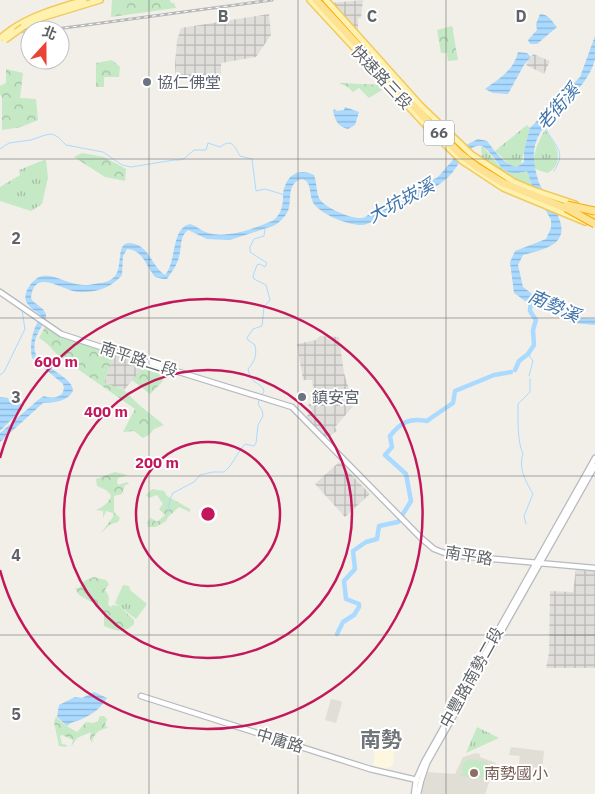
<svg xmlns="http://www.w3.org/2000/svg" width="595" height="794" viewBox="0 0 595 794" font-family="'IBM Plex Sans','Noto Sans TC',sans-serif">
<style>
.commercial{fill:#fef7e0}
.industrial{fill:url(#industrial-grid)}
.education{fill:#e1ded6}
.grass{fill:url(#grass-tufts)}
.forest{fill:url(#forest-crowns)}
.garden{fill:#c5e8c5}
.water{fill:url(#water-rules)}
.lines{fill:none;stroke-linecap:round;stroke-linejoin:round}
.stream{stroke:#aadaff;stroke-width:1}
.river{stroke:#aadaff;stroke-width:4.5}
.secondary-casing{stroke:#b6babf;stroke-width:7}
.primary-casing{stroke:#f2c960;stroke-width:8}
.highway-casing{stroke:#f9ab00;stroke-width:9}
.secondary{stroke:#fff;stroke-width:4.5}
.primary{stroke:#fff2af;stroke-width:5}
.highway{stroke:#fde293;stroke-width:7}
.rail-casing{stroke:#b6b7b8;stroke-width:3}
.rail{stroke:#fff;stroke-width:1;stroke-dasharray:4;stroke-linecap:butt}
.primary-bridge-casing{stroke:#f2c960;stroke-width:8;stroke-linecap:butt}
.highway-bridge-casing{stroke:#f9ab00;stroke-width:9;stroke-linecap:butt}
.primary-bridge{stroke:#fff2af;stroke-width:5}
.highway-bridge{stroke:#fde293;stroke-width:7}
.grid{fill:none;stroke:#5f6368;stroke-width:1;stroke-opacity:0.55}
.ring{fill:none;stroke:#c2185b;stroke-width:2.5}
.worship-dot{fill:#6b7280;stroke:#fff;stroke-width:2}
.education-dot{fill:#8d6e63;stroke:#fff;stroke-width:2}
.labels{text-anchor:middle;stroke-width:4;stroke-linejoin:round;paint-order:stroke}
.shield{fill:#fff;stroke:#8f9295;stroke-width:1}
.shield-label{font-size:15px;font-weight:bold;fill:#5f6368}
.street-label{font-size:16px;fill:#5f6368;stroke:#fff}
.worship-label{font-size:16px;fill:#5b616d;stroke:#fff;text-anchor:start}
.education-label{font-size:16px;fill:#785e54;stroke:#fff;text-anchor:start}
.water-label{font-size:18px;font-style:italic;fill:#4174aa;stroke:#fff}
.district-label{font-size:21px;font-weight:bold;fill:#70757a;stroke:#fff}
.grid-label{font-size:16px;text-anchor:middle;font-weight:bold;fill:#5f6368;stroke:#fff;stroke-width:4;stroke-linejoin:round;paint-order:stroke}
.centre{fill:#c2185b;stroke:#fff;stroke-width:2.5}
.ring-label{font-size:15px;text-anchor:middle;font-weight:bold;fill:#c2185b;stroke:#fff;stroke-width:4;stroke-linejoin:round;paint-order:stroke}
</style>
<defs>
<pattern id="industrial-grid" width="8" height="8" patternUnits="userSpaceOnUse" patternTransform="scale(1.25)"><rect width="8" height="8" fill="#e0deda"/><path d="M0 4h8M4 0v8" fill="none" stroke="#b9b8b5"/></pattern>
<pattern id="grass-tufts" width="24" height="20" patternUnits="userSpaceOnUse" patternTransform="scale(1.25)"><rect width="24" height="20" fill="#c5e8c5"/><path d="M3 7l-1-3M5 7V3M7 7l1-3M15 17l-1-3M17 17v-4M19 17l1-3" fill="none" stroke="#a3c0a4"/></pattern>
<pattern id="forest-crowns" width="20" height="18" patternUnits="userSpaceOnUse" patternTransform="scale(1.25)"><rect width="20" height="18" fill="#c5e8c5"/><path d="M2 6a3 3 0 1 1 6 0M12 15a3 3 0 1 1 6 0" fill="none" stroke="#a3c0a4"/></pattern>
<pattern id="water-rules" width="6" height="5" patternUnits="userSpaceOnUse" patternTransform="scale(1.25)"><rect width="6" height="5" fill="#aadaff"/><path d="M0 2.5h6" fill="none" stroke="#8eb4d2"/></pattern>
</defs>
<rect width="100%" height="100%" fill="#f1efe8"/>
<polygon class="commercial" points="375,746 395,746 393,765 384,770 373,767"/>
<g class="industrial">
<polygon points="363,0 361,18 358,18 358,32 331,3"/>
<polygon points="269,14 271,35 256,57 221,63 221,75 176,81 175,65 177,40 181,28"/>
<polygon points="533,54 550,61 544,74 526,65"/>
<polygon points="320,336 339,337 344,373 354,405 335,427 337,431 326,438 306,417 312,410 308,405 315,398 312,380 303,380 297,344 316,340"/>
<polygon points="114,354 143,363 140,371 124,390 104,383"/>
<polygon points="339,462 370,494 345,517 315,484"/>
<polygon points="576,569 595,571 595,668 546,668 549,653 550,591 573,592"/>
</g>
<g class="education">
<polygon points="331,699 341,701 342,703 336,723 325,720"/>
<polygon points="511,747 544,751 542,773 518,770 520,756 509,755"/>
<polygon points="476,753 480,754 480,757 496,763 485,794 422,794 423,781 427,772 455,774 463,757"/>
</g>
<g class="grass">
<polygon points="527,125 530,128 521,164 517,167 511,166 495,151"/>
<path d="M 545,130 C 555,142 567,162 548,173 C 545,172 539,171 536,169 C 529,160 540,138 545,130 Z"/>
<path d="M 481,146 C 499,159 500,180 527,171 L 533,189 L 515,180 L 482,159 Z"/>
<polygon points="44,160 46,160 48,178 42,204 31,211 0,201 0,187 20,175 19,170"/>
<polygon points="123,585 129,586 130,590 147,604 136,619 115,603"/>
<polygon points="477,727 499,738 466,753"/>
</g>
<g class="forest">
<polygon points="112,0 170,0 171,3 174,3 176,8 111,17"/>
<polygon points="452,26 458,60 448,61 447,53 441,53 437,30"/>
<polygon points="112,60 120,67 119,77 104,77 104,87 96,87 96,63"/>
<polygon points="6,69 23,73 20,98 36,99 38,120 21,127 2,130 2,96 0,95 0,86 6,83"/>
<polygon points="340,83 386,85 392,90 388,92 382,90 369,98 359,88 353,92 349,88"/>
<polygon points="82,153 104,157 126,169 125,181 105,177 74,157"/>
<path d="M 45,327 L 61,337 L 114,354 L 104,383 L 124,390 L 138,404 L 164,425 L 154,429 L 149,435 L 143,438 L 134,431 L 123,432 L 135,409 L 59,356 C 52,350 47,342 39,338 Z"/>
<polygon points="143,363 159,368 163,381 150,394 132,380 140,371"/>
<path d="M 115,472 L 128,475 L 118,478 L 117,482 L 118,485 L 127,482 L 129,484 L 125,485 L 122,494 L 114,496 L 114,512 L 120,518 L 118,522 L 111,524 L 101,533 L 113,517 L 113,513 L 106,511 L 103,518 L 103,511 L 96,510 C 103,507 110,502 111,495 L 106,490 L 97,486 L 96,479 Z"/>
<polygon points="152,489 164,491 167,496 190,509 190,512 179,507 168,517 166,521 156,527 148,527 147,522 151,518 157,522 165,515 159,509 163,504 157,495 149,498 146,495"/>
<path d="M 94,577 L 106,580 L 109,584 L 105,590 L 109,597 L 108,605 L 111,607 L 113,605 L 119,606 L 134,620 L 134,624 C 124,634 116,631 104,626 L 104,615 L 101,607 L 79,595 L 75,588 L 79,588 L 84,581 Z"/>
<path d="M 100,716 L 104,716 L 107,719 L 105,725 L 108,728 C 98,730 94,733 92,743 L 90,739 L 91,732 L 77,738 L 71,747 L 73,740 L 62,735 L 60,736 L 62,744 L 67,745 L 66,747 L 59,746 L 54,722 L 56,717 L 65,725 L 77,732 L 86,722 L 93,723 L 98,721 Z"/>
</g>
<polygon class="garden" points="468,759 487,762 490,769 487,776 489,777 489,779 460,776 461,773 463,774 462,765"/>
<g class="water">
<path d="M 540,14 C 548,14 552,21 557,27 L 537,44 L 530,44 L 528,40 L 537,30 L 536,24 Z"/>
<path d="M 595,36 C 595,44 595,52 595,59 C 587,95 538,116 534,151 C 533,161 536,175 540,185 C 546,199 574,227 555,243 C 545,250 534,252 523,255 L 518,265 L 523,287 L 535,296 L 578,318 L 595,319 L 595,325 L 573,323 L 543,307 L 528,303 L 514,293 L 510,262 L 515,251 L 546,239 L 551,228 L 551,220 L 532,186 L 527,171 C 499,180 500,158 482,146 C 467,144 460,164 452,173 C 435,192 408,201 387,213 C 380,216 370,224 363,225 C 350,226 322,215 314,204 C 308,195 313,182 302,179 C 286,183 292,200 288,211 C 285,217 279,223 273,226 L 230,240 L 207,239 L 188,230 C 179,237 182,247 179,257 C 177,265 172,272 167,279 L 163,279 L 155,277 C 146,266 143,250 127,249 L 123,256 L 122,275 C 111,288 96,293 79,292 C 64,292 34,266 31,298 C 34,305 45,307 46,315 C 47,324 29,337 36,355 C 41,366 82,382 71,394 C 63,403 53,402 43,403 L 0,442 L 0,433 L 38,400 L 44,396 C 54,400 67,396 63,384 L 32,358 C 29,344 33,328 41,316 C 37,311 30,309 27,303 C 21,294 33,278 42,276 C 54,274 65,282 76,284 C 84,286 91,285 99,283 C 103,283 110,281 113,278 C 124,270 115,243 129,243 C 150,244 151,267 165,275 C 177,261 171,228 190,224 C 197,226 201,231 208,233 C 227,239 256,228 274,220 C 278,216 281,212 282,206 C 284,200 282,192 285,186 C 290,172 302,169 314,175 C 317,183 316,192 319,198 C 323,207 351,219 361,218 C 364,218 366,217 368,215 L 438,177 L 466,145 L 478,139 L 487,141 C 495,151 504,165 517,167 L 524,162 L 524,151 L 530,128 L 580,77 Z"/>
<path d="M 518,52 L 527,53 L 531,57 L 524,65 L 508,94 L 493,93 L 485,89 C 499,79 514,70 518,52 Z"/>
<path d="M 345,107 L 359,112 L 355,125 L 348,129 C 338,127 335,120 333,111 L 334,109 L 337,111 L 344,110 Z"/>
<polygon points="0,397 8,398 10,402 18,404 20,403 22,405 22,409 0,431"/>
<path d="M 94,692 L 107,698 C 101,708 93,714 82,719 C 76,722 72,721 67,726 L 57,717 L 59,705 L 75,697 L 82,698 Z"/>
</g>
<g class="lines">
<g class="stream">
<path d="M 544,125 C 546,129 548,133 550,136 C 560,151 564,155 554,171"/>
<path d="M 0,149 L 9,143 L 31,140 L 45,135 L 52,134 L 58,137 L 66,145 L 103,152 L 122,165 L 131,167 L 174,160 L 180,160 L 185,158 L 194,150 L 206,150 L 208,143 L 220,147 C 232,138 234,146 240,156 L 252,159 L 256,191 L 265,189 L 285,195"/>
<polyline points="528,354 533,361 529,376"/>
<polyline points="0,375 4,372 25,329 22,310"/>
<path d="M 261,395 L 264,392 L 263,388 C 254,379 252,385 248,369 C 255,361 257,355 255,345 L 248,340 L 247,338 L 253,329 L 262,326 L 264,307 L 270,300 L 266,285 L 254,279 L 253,276 L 257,265 L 260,264 L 265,267 L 267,263 L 250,252 L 250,247 L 254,239 L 264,236 L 265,229"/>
<polyline points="168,513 170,499 173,493 194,482 200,475 213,472 224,472 230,466 243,446 245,444 254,446 256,443 258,425 263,416 262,410 258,404 260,398"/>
<path d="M 526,524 L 524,516 L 533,494 C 526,482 518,468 523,454 C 517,441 518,419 518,404 L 530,392 L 530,379"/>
</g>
<g class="river">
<polyline points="515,370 519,361 528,354 534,345 533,330 536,320 530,311 531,298"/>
<path d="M 337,634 L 343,622 L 354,615 L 359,607 L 359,604 L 346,599 L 344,581 L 355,569 L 353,551 L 366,542 L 377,539 L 379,526 L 398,522 L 411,501 L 406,474 L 385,455 L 392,447 L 390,436 C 401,422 409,418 427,421 L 431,418 L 453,403 L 455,391 L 494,375 L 511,372"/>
</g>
<defs>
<g id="secondary">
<polyline points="0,292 61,334 147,362 292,407 421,538 434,549 450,555 595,568"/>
<polyline points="141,696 370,769 417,780"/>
<polyline points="414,794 416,780 424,762 595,458"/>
<polyline points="418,794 421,781 427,763 595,466"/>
</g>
<g id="primary">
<polyline points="310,0 431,131 462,161 503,188 585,222"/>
<polyline points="326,0 420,105 471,154 514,182 533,190 575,204"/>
<polyline points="23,27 41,18 100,0"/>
<path d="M 12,29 C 34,14 59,8 84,0"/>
</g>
<g id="highway">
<polyline points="316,0 433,127 459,153 477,167 503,183 570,210"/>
<polyline points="580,213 595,219"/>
</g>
</defs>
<use href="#secondary" class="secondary-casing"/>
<use href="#primary" class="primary-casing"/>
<use href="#highway" class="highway-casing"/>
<use href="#secondary" class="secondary"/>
<use href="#primary" class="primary"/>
<use href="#highway" class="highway"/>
<defs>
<g id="rail">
<polyline points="34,30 56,27"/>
<polyline points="49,30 272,0"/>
<polyline points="0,35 30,30"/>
</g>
</defs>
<use href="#rail" class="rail-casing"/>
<use href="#rail" class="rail"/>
<defs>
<g id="primary-bridge">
<polyline points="0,38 12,29"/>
<polyline points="5,40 23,27"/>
</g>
<g id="highway-bridge">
<polyline points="567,205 595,211"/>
<polyline points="566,208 595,224"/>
</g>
</defs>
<use href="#primary-bridge" class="primary-bridge-casing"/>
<use href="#highway-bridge" class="highway-bridge-casing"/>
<use href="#primary-bridge" class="primary-bridge"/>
<use href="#highway-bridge" class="highway-bridge"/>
</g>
<path class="grid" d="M 149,0 L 149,794M 298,0 L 298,794M 446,0 L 446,794M 0,159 L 595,159M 0,318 L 595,318M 0,476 L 595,476M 0,635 L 595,635"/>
<g class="ring">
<circle cx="208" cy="514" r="72"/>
<circle cx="208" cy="514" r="144"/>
<path d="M0 458A215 215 0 1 1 0 570"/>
</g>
<g class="worship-dot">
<circle cx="147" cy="82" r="5"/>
<circle cx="302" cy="397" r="5"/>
</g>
<circle class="education-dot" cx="474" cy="773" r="5"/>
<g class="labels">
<rect class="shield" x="424" y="120.5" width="30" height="25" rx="4"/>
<g class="shield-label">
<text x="439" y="138">66</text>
</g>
<g class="street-label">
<text transform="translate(382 77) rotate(47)" y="6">快速路三段</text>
<text transform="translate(139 359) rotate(18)" y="6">南平路二段</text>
<text transform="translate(469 555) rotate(9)" y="6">南平路</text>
<text transform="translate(471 677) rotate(-61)" y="6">中豐路南勢二段</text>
<text transform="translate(280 740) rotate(17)" y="6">中庸路</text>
</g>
<g class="worship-label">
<text x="157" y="88">協仁佛堂</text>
<text x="312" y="403">鎮安宮</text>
</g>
<g class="education-label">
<text x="484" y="779">南勢國小</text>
</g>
<g class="water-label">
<text transform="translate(558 107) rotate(-49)" y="6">老街溪</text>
<text transform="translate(401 201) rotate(-28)" y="6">大坑崁溪</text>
<text transform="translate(554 306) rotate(24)" y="6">南勢溪</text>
</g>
<g class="district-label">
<text x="381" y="747">南勢</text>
</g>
</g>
<g class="grid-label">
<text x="223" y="22">B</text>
<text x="372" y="22">C</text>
<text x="521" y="22">D</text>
<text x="16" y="244">2</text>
<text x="16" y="403">3</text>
<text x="16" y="561">4</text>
<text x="16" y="720">5</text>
</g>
<circle cx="208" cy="514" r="8" class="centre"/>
<g class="ring-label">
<text x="56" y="367">600 m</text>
<text x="106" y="417">400 m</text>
<text x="157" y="468">200 m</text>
</g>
<g transform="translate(45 45) rotate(21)"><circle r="24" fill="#ffffff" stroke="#bfc1c3"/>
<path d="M0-4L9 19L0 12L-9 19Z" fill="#ea4335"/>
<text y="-8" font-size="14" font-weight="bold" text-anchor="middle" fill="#5f6368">北</text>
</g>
</svg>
